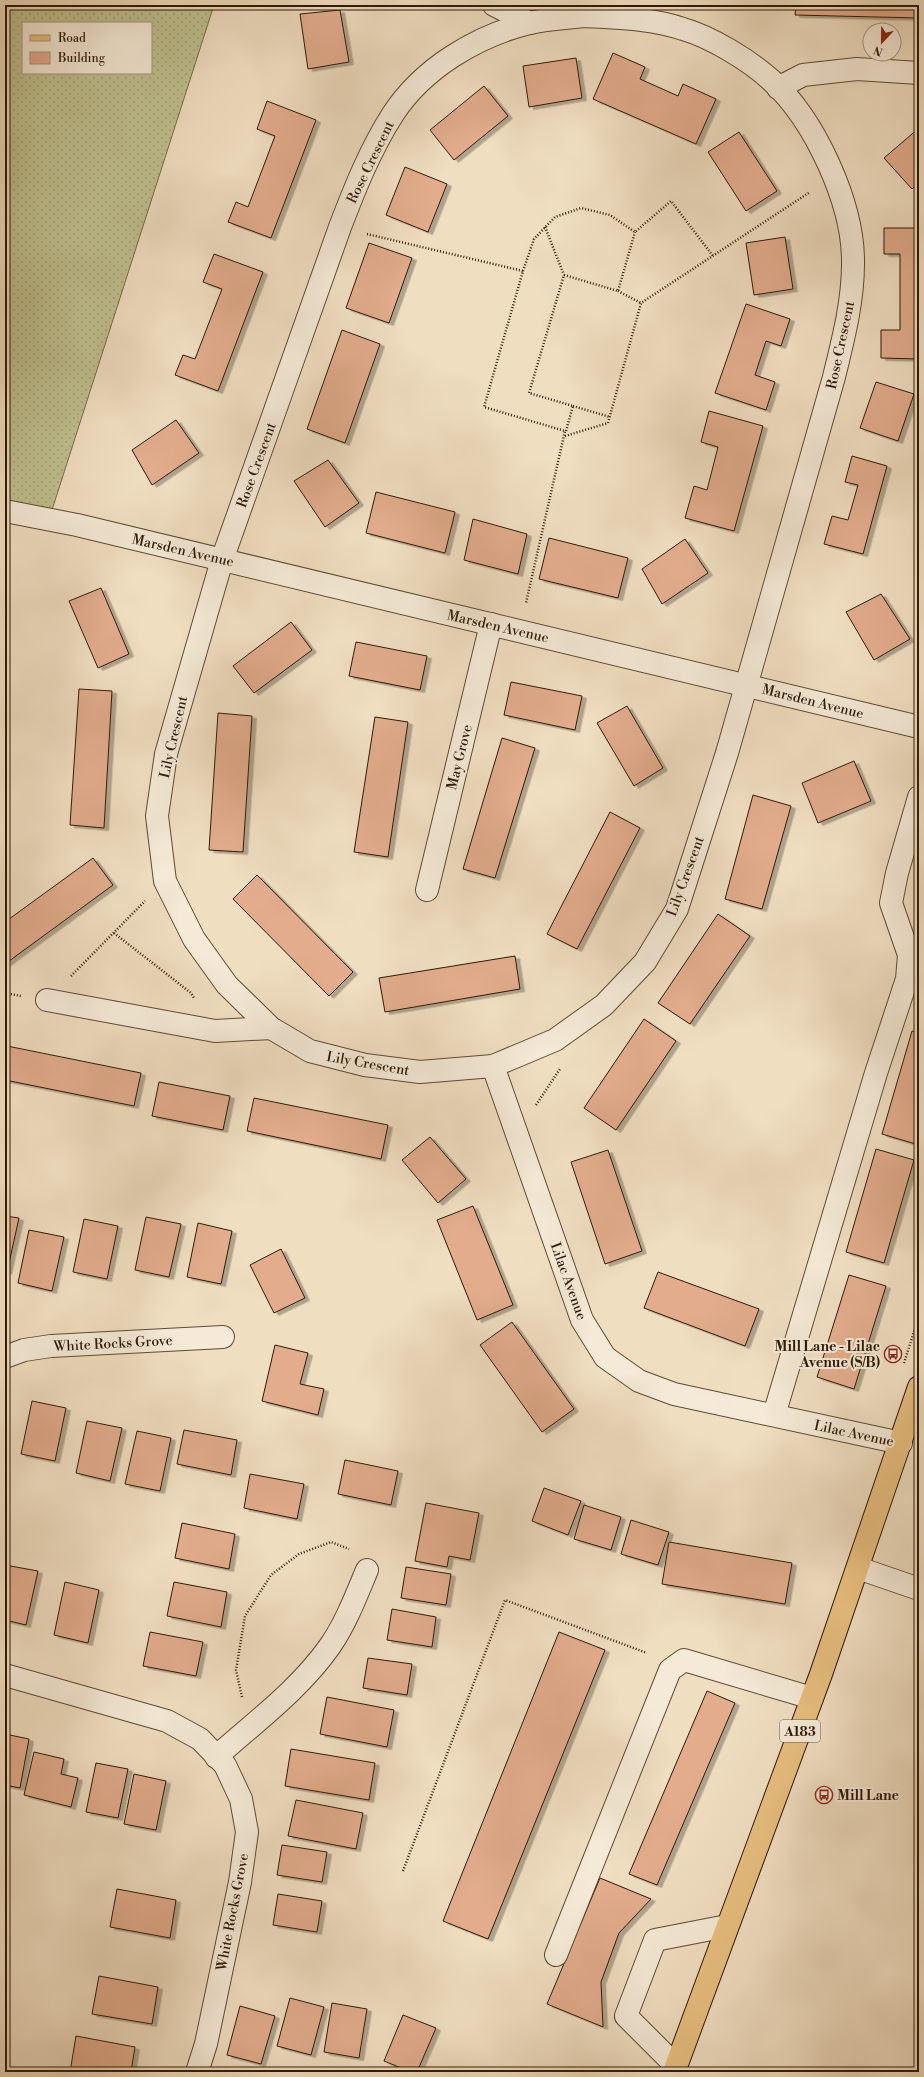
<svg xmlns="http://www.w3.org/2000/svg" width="924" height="2077" viewBox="0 0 924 2077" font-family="'Libre Bodoni',serif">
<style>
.grass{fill:url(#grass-dots);stroke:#766d4a;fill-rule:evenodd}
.building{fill:#e2ac8d;stroke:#2e1a04;filter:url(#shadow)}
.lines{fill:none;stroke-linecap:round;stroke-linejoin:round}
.minor-casing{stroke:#5e4b33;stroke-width:24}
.major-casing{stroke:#2e1a04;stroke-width:24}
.path{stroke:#2e1a04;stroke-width:2.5;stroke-dasharray:1 2;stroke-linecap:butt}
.minor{stroke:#f5ead7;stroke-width:22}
.major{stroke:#e8bf80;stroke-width:22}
.labels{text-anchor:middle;stroke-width:4;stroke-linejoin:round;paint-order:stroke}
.shield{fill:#f5ead7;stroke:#6a5843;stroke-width:1}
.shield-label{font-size:13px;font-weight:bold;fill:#2e1a04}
.street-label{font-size:14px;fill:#2e1a04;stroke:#f5ead7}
.poi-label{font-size:14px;font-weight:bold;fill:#2e1a04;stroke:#f5ead7;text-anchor:end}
</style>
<defs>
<pattern id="grass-dots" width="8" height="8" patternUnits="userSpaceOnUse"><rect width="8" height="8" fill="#bfc08f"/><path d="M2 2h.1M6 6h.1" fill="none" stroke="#a4a47a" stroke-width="1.8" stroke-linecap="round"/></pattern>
<filter id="shadow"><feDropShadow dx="4.5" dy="2.5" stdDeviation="0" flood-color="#0004"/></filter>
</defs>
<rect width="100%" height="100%" fill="#f0dec1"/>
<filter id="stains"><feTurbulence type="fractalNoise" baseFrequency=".005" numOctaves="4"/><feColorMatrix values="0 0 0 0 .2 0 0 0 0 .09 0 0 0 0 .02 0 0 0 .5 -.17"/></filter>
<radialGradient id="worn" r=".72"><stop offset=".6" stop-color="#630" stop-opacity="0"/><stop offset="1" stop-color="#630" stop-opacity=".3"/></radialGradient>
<path class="grass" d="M 5,5 L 214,5 L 51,513 L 5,504 ZM 23,23 L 151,23 L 151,73 L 23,73 Z"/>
<g class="building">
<polygon points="796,5 919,5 919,18 795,15"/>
<polygon points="340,10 349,62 308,69 300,14"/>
<polygon points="613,53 645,67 640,79 678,96 683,84 716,99 696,144 593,99"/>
<polygon points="576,58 582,98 529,107 523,66"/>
<polygon points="484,86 508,116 454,160 430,130"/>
<polygon points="267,101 316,120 271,238 228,222 236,202 248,207 275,136 257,129"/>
<polygon points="919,128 919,182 912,189 884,158"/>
<polygon points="739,132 777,191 746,211 708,152"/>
<polygon points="405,167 447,184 428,232 386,215"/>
<polygon points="884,228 919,228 919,359 881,358 881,330 900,330 900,254 884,254"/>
<polygon points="785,237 793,289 754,295 746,243"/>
<polygon points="369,243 412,258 389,323 346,308"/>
<polygon points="214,254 263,272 218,391 175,375 183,355 195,359 222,289 203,282"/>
<polygon points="746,304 790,319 781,346 766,341 755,375 775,382 766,410 715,393"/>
<polygon points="342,330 380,344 345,443 307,429"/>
<polygon points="876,382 914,394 898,441 860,428"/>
<polygon points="709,411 763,426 734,531 685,518 694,486 707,490 718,447 701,442"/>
<polygon points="176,420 199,453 152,485 132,450"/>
<polygon points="852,456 887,466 863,554 824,544 832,516 848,520 858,485 845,482"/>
<polygon points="328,460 359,503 325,527 294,481"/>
<polygon points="376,492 455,512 445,553 366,533"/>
<polygon points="473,519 527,534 518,574 464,560"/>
<polygon points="549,538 628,558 618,598 539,579"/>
<polygon points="685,539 708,573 662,604 642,569"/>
<polygon points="101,588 129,654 98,668 69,601"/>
<polygon points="881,594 910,639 874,660 846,612"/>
<polygon points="291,622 312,650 254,693 233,666"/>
<polygon points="356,642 427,656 420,690 349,676"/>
<polygon points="511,682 582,696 575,730 504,715"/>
<polygon points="79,689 112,691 104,828 70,825"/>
<polygon points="627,706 663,768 634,786 597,723"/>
<polygon points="218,713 252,716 243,852 209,850"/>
<polygon points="375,717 408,722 388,857 354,852"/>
<polygon points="502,738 535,748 495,878 463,869"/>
<polygon points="854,761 871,801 818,823 802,783"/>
<polygon points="753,795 791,806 762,909 725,899"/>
<polygon points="610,812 640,828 577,949 547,934"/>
<polygon points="93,858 113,885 5,964 5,922"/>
<polygon points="257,875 353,972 329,996 233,899"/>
<polygon points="718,914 750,936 690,1024 658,1003"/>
<polygon points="515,956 520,989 385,1012 379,978"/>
<polygon points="644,1019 676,1041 616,1130 584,1108"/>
<polygon points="912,1031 919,1033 919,1145 882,1134"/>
<polygon points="7,1046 141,1073 134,1106 5,1080"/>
<polygon points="159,1082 230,1096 223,1130 152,1116"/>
<polygon points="254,1098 388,1125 381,1159 247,1131"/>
<polygon points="430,1137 466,1179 438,1203 402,1160"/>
<polygon points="876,1149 914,1160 884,1263 846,1252"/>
<polygon points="608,1150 642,1251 605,1264 571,1162"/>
<polygon points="473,1206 513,1305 477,1320 437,1220"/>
<polygon points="5,1216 19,1218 7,1272 5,1271"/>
<polygon points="146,1217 181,1224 169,1277 135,1270"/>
<polygon points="84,1219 118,1226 107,1279 73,1272"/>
<polygon points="198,1223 232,1231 221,1284 187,1277"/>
<polygon points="29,1230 64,1237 52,1291 18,1283"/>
<polygon points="281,1249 305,1298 274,1313 250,1265"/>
<polygon points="658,1272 759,1309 745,1346 644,1308"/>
<polygon points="849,1275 886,1286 854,1389 817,1377"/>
<polygon points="512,1322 574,1409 542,1432 480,1345"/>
<polygon points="275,1345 308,1353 300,1384 324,1389 318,1415 262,1401"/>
<polygon points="32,1401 66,1408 55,1461 21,1454"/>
<polygon points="87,1421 122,1428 110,1481 76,1473"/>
<polygon points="184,1430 237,1440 231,1475 177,1464"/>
<polygon points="137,1431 171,1438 160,1491 125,1484"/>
<polygon points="345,1460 398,1471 391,1505 338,1494"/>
<polygon points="250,1474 304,1484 297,1519 244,1508"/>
<polygon points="544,1488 581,1501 568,1535 532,1521"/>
<polygon points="426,1503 479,1513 470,1560 449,1556 447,1567 415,1561"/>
<polygon points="584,1505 621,1517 611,1550 574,1539"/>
<polygon points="631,1520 669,1532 658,1565 621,1554"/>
<polygon points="182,1523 235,1534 229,1569 175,1558"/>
<polygon points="669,1542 792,1563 785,1604 662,1584"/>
<polygon points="5,1565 38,1571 26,1625 5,1620"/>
<polygon points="406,1567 451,1574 446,1605 401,1598"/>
<polygon points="65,1582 99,1590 88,1643 54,1635"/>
<polygon points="174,1582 227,1592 221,1627 167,1616"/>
<polygon points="392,1609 436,1617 432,1647 387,1640"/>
<polygon points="150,1632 203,1642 196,1676 143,1666"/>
<polygon points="559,1632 605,1650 488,1939 443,1921"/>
<polygon points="368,1658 412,1664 407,1695 363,1688"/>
<polygon points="707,1691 735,1703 657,1885 629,1874"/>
<polygon points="327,1697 394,1710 387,1747 320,1734"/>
<polygon points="5,1734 29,1739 20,1788 5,1785"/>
<polygon points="291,1749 375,1763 369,1800 285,1786"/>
<polygon points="34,1752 64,1759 61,1774 78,1778 71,1807 24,1795"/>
<polygon points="96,1763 128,1769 118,1818 86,1812"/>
<polygon points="134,1774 166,1781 156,1830 124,1824"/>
<polygon points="296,1800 363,1813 356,1849 288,1836"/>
<polygon points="282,1845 327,1852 322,1882 277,1875"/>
<polygon points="600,1878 651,1899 619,1933 601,1982 603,2027 547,2004"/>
<polygon points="117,1889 176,1900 170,1938 110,1927"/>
<polygon points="278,1894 322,1901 317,1932 273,1925"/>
<polygon points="99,1976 158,1987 152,2024 92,2014"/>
<polygon points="290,1998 324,2007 311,2055 277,2046"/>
<polygon points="332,2003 367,2009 359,2058 324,2052"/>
<polygon points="240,2006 275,2016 261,2064 227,2055"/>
<polygon points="403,2015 436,2028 417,2072 411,2072 384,2061"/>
<polygon points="76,2036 135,2047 131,2072 70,2072"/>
</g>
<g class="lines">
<defs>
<g id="minor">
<polyline points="494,5 530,23"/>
<path d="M 584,16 C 617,18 651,18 683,29 C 711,37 749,60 771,80 C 815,120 854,204 853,264 C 853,302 843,340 834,377 L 727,753 L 677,909 L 645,962 L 604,1005 L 555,1040 L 493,1066 L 420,1072 L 365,1065 L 310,1051 L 271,1028 L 227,985 L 194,939 L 165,881 L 157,816 L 166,754 L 222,560 L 340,227 C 355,188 370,150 393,114 C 423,68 477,36 529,23 C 547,19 566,18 584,16 Z"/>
<polyline points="778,88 803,75 857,69 919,73"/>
<polyline points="5,511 77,525 919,727"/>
<polyline points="427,890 491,624"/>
<polyline points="47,1000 215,1031 271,1028"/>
<polyline points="493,1066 582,1320 605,1357 639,1381 674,1394 901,1443"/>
<polyline points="5,1357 24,1350 51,1346 223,1337"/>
<polyline points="774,1415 876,1073 907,979 909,955 891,903 897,873 919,797"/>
<polyline points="858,1568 919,1589"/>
<polyline points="5,1675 167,1721 200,1739 225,1765 241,1799 247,1832 240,1882 206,2044 197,2072"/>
<path d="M 216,1757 C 255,1722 299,1690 330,1646 C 346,1623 356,1596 367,1570"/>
<polyline points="556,1955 670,1670 684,1660 812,1698"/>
<polyline points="676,2066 626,2016 655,1940 727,1926"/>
</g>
<polyline id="major" points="674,2072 821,1674 919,1387"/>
</defs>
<use href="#minor" class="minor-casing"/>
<use href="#major" class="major-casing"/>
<g class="path">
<polyline points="545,227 564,275"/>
<polyline points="367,234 523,271 484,407 565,431 526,603"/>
<polyline points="523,271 534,239 555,217 581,208 610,215 635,232 671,201 713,256"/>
<polyline points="618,291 641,303"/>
<polyline points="573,406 610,417"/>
<polyline points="566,431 573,406 529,393 564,275 618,291 635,232"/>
<polyline points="565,436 608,423 641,303 810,192"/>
<polyline points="114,933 191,993 194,998"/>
<polyline points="71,976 145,901"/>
<polyline points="5,993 21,996"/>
<polyline points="536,1105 560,1069"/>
<polyline points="904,1363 919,1316"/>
<polyline points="242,1697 236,1670 245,1616 271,1575 299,1554 331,1542 349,1549"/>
<polyline points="403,1871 505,1600 647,1653"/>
</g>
<use href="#minor" class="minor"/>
<use href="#major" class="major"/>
</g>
<defs>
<symbol id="bus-ring" viewBox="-11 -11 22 22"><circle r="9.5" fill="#f5ead7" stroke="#8f2418" stroke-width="1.5"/><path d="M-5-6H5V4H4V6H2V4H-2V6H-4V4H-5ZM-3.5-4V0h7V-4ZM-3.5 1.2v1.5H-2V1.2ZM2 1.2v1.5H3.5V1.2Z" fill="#8f2418"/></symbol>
</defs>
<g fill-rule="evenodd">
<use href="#bus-ring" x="883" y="1344" width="20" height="20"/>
<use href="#bus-ring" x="814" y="1785" width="20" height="20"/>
</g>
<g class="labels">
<rect class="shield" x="780" y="1720" width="40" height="22" rx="3"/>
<g class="shield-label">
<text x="800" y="1736">A183</text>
</g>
<g class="street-label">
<text transform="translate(370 162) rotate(-64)" y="5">Rose Crescent</text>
<text transform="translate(840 345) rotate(-78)" y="5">Rose Crescent</text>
<text transform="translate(256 465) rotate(-70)" y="5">Rose Crescent</text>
<text transform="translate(183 550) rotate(13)" y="5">Marsden Avenue</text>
<text transform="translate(498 626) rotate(13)" y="5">Marsden Avenue</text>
<text transform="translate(813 701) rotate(14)" y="5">Marsden Avenue</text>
<text transform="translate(173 737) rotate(-77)" y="5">Lily Crescent</text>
<text transform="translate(459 757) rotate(-76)" y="5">May Grove</text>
<text transform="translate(685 876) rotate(-70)" y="5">Lily Crescent</text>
<text transform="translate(368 1063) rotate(10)" y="5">Lily Crescent</text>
<text transform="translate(569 1281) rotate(70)" y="5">Lilac Avenue</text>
<text transform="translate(113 1343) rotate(-3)" y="5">White Rocks Grove</text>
<text transform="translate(854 1433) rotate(12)" y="5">Lilac Avenue</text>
<text transform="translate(232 1912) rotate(-79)" y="5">White Rocks Grove</text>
</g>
<g class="poi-label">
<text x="880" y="1351">Mill Lane - Lilac<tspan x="880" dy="16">Avenue (S/B)</tspan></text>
<text x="837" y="1800" text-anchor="start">Mill Lane</text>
</g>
</g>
<rect width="924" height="2077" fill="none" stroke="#f0dec1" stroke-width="20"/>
<rect x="6" y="6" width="912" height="2065" fill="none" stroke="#2e1a04" stroke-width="2"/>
<rect x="10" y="10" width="904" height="2057" fill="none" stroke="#2e1a04"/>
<rect x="22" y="22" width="130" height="52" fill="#f5ead7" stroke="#a59783"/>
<rect x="30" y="35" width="20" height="6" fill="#e8bf80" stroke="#a59783"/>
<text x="58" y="42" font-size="12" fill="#2e1a04">Road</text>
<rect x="30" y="52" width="20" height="12" fill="#e2ac8d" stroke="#a59783"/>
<text x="58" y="62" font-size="12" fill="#2e1a04">Building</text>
<g transform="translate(882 42) rotate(202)"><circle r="19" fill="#f5ead7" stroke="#a59783"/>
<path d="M0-3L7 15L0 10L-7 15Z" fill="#8f2418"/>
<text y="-6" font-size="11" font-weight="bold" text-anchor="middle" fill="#2e1a04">N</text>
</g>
<rect width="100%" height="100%" filter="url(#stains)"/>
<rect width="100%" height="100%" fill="url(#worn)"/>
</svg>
